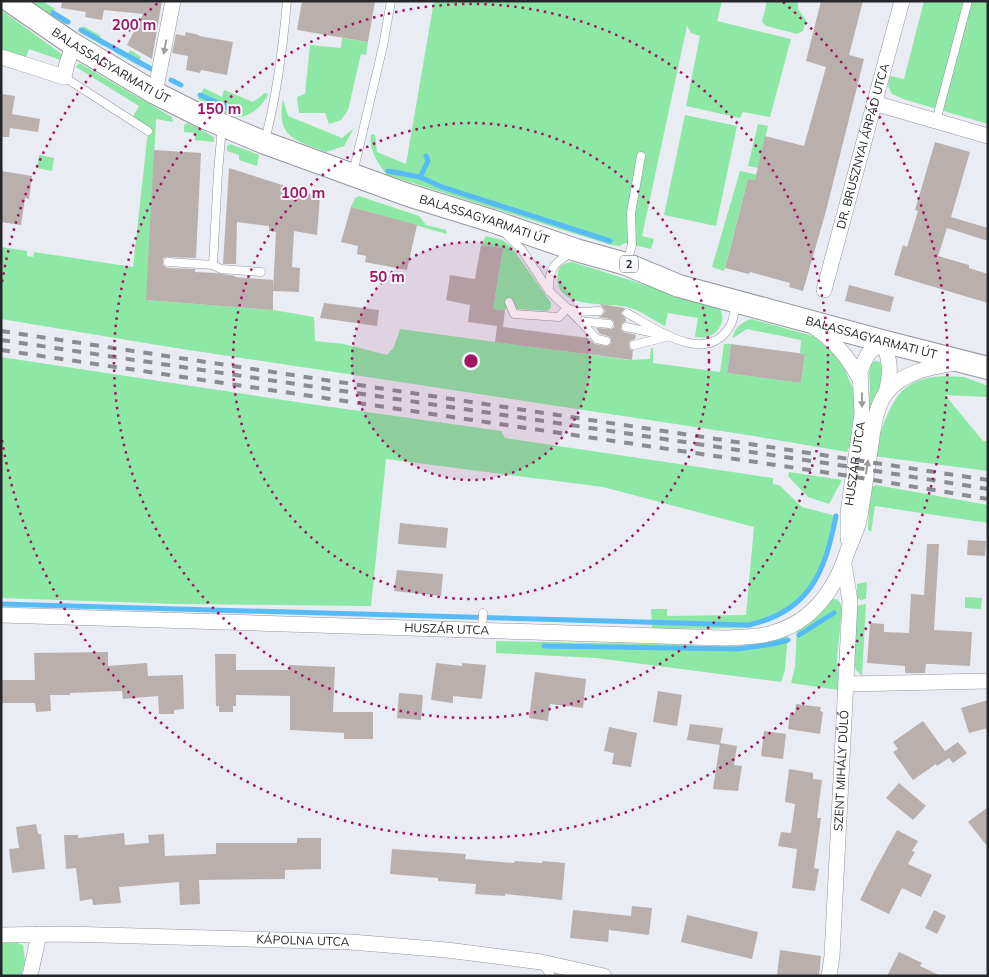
<svg xmlns="http://www.w3.org/2000/svg" width="989" height="977" viewBox="0 0 989 977" font-family="Mulish,sans-serif">
<style>
.green{fill:#8de7a5}
.lines{fill:none;stroke-linecap:round;stroke-linejoin:round}
.stream{stroke:#58bbf9;stroke-width:5}
.building{fill:#b9b0ae}
.lane-casing{stroke:#93969c;stroke-width:9}
.street-casing{stroke:#93969c;stroke-width:16}
.primary-casing{stroke:#93969c;stroke-width:24}
.lane{stroke:#fff;stroke-width:8}
.street{stroke:#fff;stroke-width:15}
.primary{stroke:#fff;stroke-width:22}
.rail{stroke:#8a8c91;stroke-width:4;stroke-dasharray:9 9;stroke-linecap:butt}
.oneway{fill:#9d9d9f}
.ring{fill:none;stroke:#9f1663;stroke-width:2.5;stroke-dasharray:2.5 5}
.labels{text-anchor:middle;stroke-width:4;stroke-linejoin:round;paint-order:stroke}
.shield{fill:#f7f9fe;stroke:#646569;stroke-width:1}
.shield-label{font-size:11px;font-weight:bold;fill:#252629}
.street-label{font-size:12px;fill:#252629;stroke:#f7f9fe}
.centre{fill:#9f1663;stroke:#f7f9fe;stroke-width:2.5}
.ring-label{font-size:15px;text-anchor:middle;font-weight:bold;fill:#9f1663;stroke:#f7f9fe;stroke-width:4;stroke-linejoin:round;paint-order:stroke}
</style>
<rect width="100%" height="100%" fill="#e9ecf3"/>
<g class="green">
<polygon points="34,1 42,1 55,9 53,13 68,22 65,24 35,4"/>
<path d="M 434,1 L 722,1 L 717,21 L 791,39 L 770,117 L 743,112 L 740,118 L 686,106 L 700,36 L 691,33 L 687,26 L 642,236 L 654,239 L 651,249 L 625,243 L 620,246 L 611,245 L 387,175 C 377,162 369,150 371,134 L 375,135 L 377,152 L 406,164 Z"/>
<polygon points="767,1 798,1 798,9 806,20 803,31 797,34 766,26 762,22"/>
<polygon points="924,1 988,1 988,124 903,99 892,94 888,86 890,76 904,79"/>
<polygon points="1,10 63,55 63,61 29,49 25,60 1,53"/>
<polygon points="83,26 101,36 98,40 106,45 103,46 80,32"/>
<polygon points="342,38 368,42 366,55 361,54 348,110 341,120 329,124 325,113 299,113 297,97 305,94 310,45 341,48"/>
<polygon points="115,50 127,56 130,50 141,57 138,62 148,67 141,67 114,52"/>
<path d="M 79,63 L 172,117 L 173,122 L 156,119 L 147,300 L 273,310 L 314,317 L 315,341 L 344,344 L 387,355 L 394,347 L 400,329 L 629,360 L 650,359 L 651,348 L 653,348 L 653,363 L 720,372 L 724,344 L 731,344 L 727,373 L 801,383 L 805,354 L 800,353 L 801,340 L 747,329 L 733,338 C 733,329 742,322 751,319 L 813,336 L 829,349 L 842,363 L 854,391 L 856,429 L 847,452 L 754,436 L 163,346 L 1,319 L 1,247 L 27,251 L 27,256 L 33,257 L 34,252 L 133,267 L 148,131 L 131,120 L 139,106 L 76,67 Z"/>
<path d="M 204,88 L 222,97 L 224,90 L 253,102 L 265,93 L 268,94 C 263,106 248,120 234,116 C 222,113 210,105 198,99 Z"/>
<path d="M 283,99 L 288,116 L 342,138 L 354,128 L 344,146 L 326,152 C 295,140 276,138 283,99 Z"/>
<polygon points="685,115 737,126 716,226 664,215"/>
<polygon points="188,123 214,137 214,142 195,140 195,133 184,132 184,125"/>
<polygon points="758,124 768,126 758,168 748,166"/>
<polygon points="230,144 259,155 257,166 239,160 239,155 227,151 227,146"/>
<polygon points="39,155 54,158 52,171 37,168"/>
<polygon points="740,171 769,177 767,184 748,179 724,271 712,267"/>
<polygon points="359,196 419,216 426,225 446,230 447,234 351,207 355,198"/>
<polygon points="486,236 502,240 511,246 551,303 551,308 547,311 506,308 505,310 493,309 503,248 481,245"/>
<path d="M 572,262 L 719,308 C 727,318 720,332 708,337 C 704,338 699,337 695,337 L 698,318 L 668,313 L 665,326 C 653,320 640,310 627,307 C 605,302 551,310 558,272 C 559,265 565,263 572,262 Z"/>
<polygon points="1,357 303,403 501,431 505,438 773,478 773,484 779,485 802,507 836,516 826,559 813,586 798,603 747,628 652,629 651,609 667,609 667,616 746,615 754,527 603,487 386,459 371,606 177,604 1,598"/>
<polygon points="875,361 878,361 882,364 885,375 877,395 865,455 870,385 869,373 871,364"/>
<path d="M 944,376 L 964,377 L 988,386 L 988,397 L 945,395 L 983,441 L 988,441 L 988,471 L 873,456 C 880,436 889,399 907,387 C 917,379 931,377 944,376 Z"/>
<polygon points="789,472 842,480 829,504 808,497 788,476"/>
<polygon points="876,485 988,505 988,523 875,506 871,532 868,529 870,488"/>
<polygon points="867,582 866,599 860,600 857,597 857,584"/>
<polygon points="965,597 982,598 981,609 965,608"/>
<polygon points="836,599 840,602 842,609 837,658 839,690 791,683 795,667 797,628 829,600"/>
<polygon points="866,604 862,676 856,670 852,657 855,606"/>
<path d="M 788,633 L 785,670 L 781,682 L 596,658 L 496,653 L 496,641 C 549,642 603,643 656,644 C 700,644 747,654 788,633 Z"/>
<polygon points="11,941 23,945 25,961 21,976 1,976 1,943"/>
</g>
<g class="lines">
<g class="stream">
<polyline points="53,13 68,22"/>
<polyline points="81,30 155,71"/>
<polyline points="171,80 181,85"/>
<polyline points="200,95 238,112"/>
<polyline points="388,171 420,177 442,187 610,241"/>
<polyline points="420,177 428,161 426,156"/>
<path d="M 1,604 L 749,625 C 810,611 825,572 836,516"/>
<polyline points="799,635 834,613"/>
<polyline points="544,646 738,649 773,644 788,640"/>
</g>
</g>
<g class="building">
<polygon points="62,1 162,1 152,59 127,45 143,14 104,10 102,20 85,17 86,12 61,8"/>
<polygon points="302,1 375,1 368,42 297,30"/>
<polygon points="821,1 863,1 849,55 864,59 826,211 803,291 789,287 790,283 750,272 749,274 725,268 748,179 755,180 765,136 804,146 826,67 806,61"/>
<polygon points="186,32 199,35 199,36 233,42 227,75 201,70 200,73 186,70 188,56 172,53 176,34 185,36"/>
<polygon points="1,94 15,96 12,114 40,119 38,132 10,128 9,137 1,137"/>
<polygon points="935,142 970,152 951,217 988,228 988,241 947,228 938,256 969,265 969,268 988,274 988,303 894,275 903,245 907,247 918,211 915,210"/>
<polygon points="154,150 201,153 196,258 166,257 163,259 163,265 168,268 195,269 195,272 216,273 235,276 235,277 273,280 273,310 146,300"/>
<polygon points="229,168 320,197 317,235 294,231 292,267 300,268 299,292 273,291 276,232 269,231 269,226 237,222 236,264 223,264"/>
<polygon points="1,171 32,176 29,199 25,198 21,225 1,222"/>
<polygon points="351,207 417,225 407,270 365,262 366,256 357,254 358,246 341,242"/>
<polygon points="481,245 503,248 493,309 505,310 503,327 588,338 595,344 607,346 611,343 611,339 608,336 600,334 596,328 611,329 614,327 614,322 610,319 598,317 602,315 605,311 600,304 625,308 621,313 626,319 626,321 622,324 621,329 624,332 636,335 635,339 630,341 629,344 630,349 633,350 632,360 495,342 497,326 468,322 470,305 446,300 448,289 450,275 475,279"/>
<polygon points="849,285 894,297 890,312 845,301"/>
<polygon points="324,303 379,310 377,326 320,318"/>
<polygon points="731,344 805,354 801,383 727,373"/>
<polygon points="400,523 448,528 446,548 398,544"/>
<polygon points="968,540 986,541 985,556 967,555"/>
<polygon points="927,544 939,544 934,630 972,632 970,666 932,664 926,664 925,673 905,673 905,666 867,663 870,623 884,624 884,632 909,633 911,594 924,595"/>
<polygon points="397,570 443,574 441,596 394,591"/>
<polygon points="108,652 108,666 147,663 148,676 183,675 184,709 174,710 174,714 159,714 158,696 123,699 122,691 70,693 70,695 50,695 51,711 36,712 35,703 1,703 1,680 35,680 34,653"/>
<polygon points="215,654 236,654 236,670 289,670 289,665 335,667 333,712 373,712 373,739 344,739 344,733 290,730 290,696 236,695 236,706 233,706 233,712 219,712 219,706 216,706"/>
<polygon points="436,663 462,666 462,663 486,665 482,699 453,696 453,703 431,700"/>
<polygon points="535,672 586,679 583,708 550,704 548,721 529,718"/>
<polygon points="658,691 682,695 677,726 653,722"/>
<polygon points="399,693 423,695 421,720 397,718"/>
<polygon points="988,700 988,728 969,733 961,708"/>
<polygon points="796,704 821,707 820,711 823,712 820,734 788,729 790,712 795,713"/>
<polygon points="923,721 945,751 958,742 967,753 953,763 949,758 937,766 936,764 913,780 893,752 898,749 893,742"/>
<polygon points="690,724 723,728 720,745 687,740"/>
<polygon points="609,727 637,733 631,767 612,764 614,753 604,751"/>
<polygon points="764,731 786,734 783,759 761,756"/>
<polygon points="720,743 737,746 734,765 742,766 738,791 713,789"/>
<polygon points="789,769 813,773 813,779 822,780 817,818 821,818 814,868 819,869 815,891 792,888 797,849 778,846 781,832 791,833 795,804 785,802"/>
<polygon points="899,783 926,806 913,820 886,798"/>
<polygon points="988,807 988,847 968,822"/>
<polygon points="36,824 38,834 41,834 45,869 12,873 9,849 19,848 16,827"/>
<polygon points="897,830 918,841 912,851 915,852 908,864 932,875 921,897 902,888 889,914 860,900 875,870"/>
<polygon points="124,833 125,845 149,843 148,835 164,834 165,856 216,854 216,843 297,843 297,838 321,838 321,869 285,870 285,879 199,880 200,904 180,905 179,882 119,887 121,903 93,905 92,899 80,901 76,868 66,869 64,835 78,835 78,838"/>
<polygon points="392,849 466,854 465,859 514,863 515,861 542,863 543,861 565,863 562,900 505,894 505,896 475,894 476,884 438,881 438,878 390,874"/>
<polygon points="632,906 652,908 649,935 609,930 608,942 570,938 573,910 631,916"/>
<polygon points="934,910 946,916 937,934 925,928"/>
<polygon points="687,915 758,932 752,959 681,942"/>
<polygon points="780,950 821,956 819,976 777,975"/>
<polygon points="899,952 922,963 920,966 941,976 887,976"/>
</g>
<g class="lines">
<defs>
<g id="lane">
<polyline points="64,77 148,131"/>
<polyline points="936,121 968,1"/>
<path d="M 265,140 C 277,95 283,47 287,1"/>
<polyline points="353,173 383,46 391,1"/>
<polyline points="506,234 522,250 549,291 567,308 578,312 599,311"/>
<polyline points="168,262 213,265 221,269 261,272"/>
<polyline points="627,262 632,245 631,213 641,156"/>
<polyline points="213,265 218,172 222,127"/>
<path d="M 549,291 C 549,269 552,264 571,253"/>
<polyline points="509,302 514,314 559,317 567,308 580,321 609,324"/>
<path d="M 627,313 C 654,328 707,367 730,326 C 734,320 734,311 736,304"/>
<polyline points="580,321 597,339 606,341"/>
<polyline points="626,327 659,334"/>
<polyline points="634,345 666,337"/>
<polyline points="482,631 483,613"/>
<polyline points="542,963 551,976"/>
</g>
<g id="street">
<polyline points="1,57 64,77 67,63 74,45"/>
<polyline points="155,93 173,1"/>
<polyline points="874,103 988,136"/>
<path id="s1" d="M 824,290 L 902,1"/>
<path d="M 814,327 C 834,340 848,357 860,379"/>
<path id="s2" d="M 848,539 L 848,513 L 862,414 L 860,370 L 868,354 L 882,341 C 891,359 891,374 886,393"/>
<path id="s3" d="M 1,615 L 724,638 C 740,637 757,638 772,633 C 813,622 836,588 848,550 C 851,542 855,534 858,525 C 863,504 865,480 869,458 C 872,439 874,408 886,393 C 902,372 931,367 954,363"/>
<polyline points="847,684 988,681"/>
<path id="s4" d="M 1,935 L 65,934 L 351,942 L 447,950 L 541,962 L 604,976"/>
<polyline points="30,976 39,934"/>
<path id="s5" d="M 829,976 L 832,956 L 850,601 L 844,564"/>
</g>
<g id="primary">
<path id="s6" d="M 10,1 L 71,43 L 155,93 L 203,117 L 265,143 L 408,195 L 492,221 L 576,250 L 626,264 L 679,286 L 882,341 L 988,368"/>
</g>
</defs>
<use href="#lane" class="lane-casing"/>
<use href="#street" class="street-casing"/>
<use href="#primary" class="primary-casing"/>
<use href="#lane" class="lane"/>
<use href="#street" class="street"/>
<use href="#primary" class="primary"/>
<g class="rail">
<polyline points="1,331 988,480"/>
<polyline points="1,340 845,466 988,489"/>
<polyline points="1,350 843,475 988,499"/>
</g>
</g>
<defs><path id="oneway-solid" d="M-6-.8H1V-3.2L6.5 0L1 3.2V.8H-6Z" transform="scale(1.25)"/></defs>
<g class="oneway">
<use href="#oneway-solid" transform="translate(165 47) rotate(100)"/>
<use href="#oneway-solid" transform="translate(862 400) rotate(90)"/>
<use href="#oneway-solid" transform="translate(867 467) rotate(-81)"/>
</g>
<circle cx="471" cy="361" r="119" fill="#9f1663" fill-opacity=".12"/>
<g class="ring">
<circle cx="471" cy="361" r="119"/>
<circle cx="471" cy="361" r="238"/>
<circle cx="471" cy="361" r="357"/>
<path d="M2 282A476 476 0 0 1 159 2M783 2A476 476 0 1 1 2 440"/>
</g>
<g class="labels">
<rect class="shield" x="620" y="255.5" width="18" height="17" rx="4"/>
<g class="shield-label">
<text x="629" y="268">2</text>
</g>
<g class="street-label">
<text dy="4" stroke="none"><textPath href="#s6" startOffset="120">BALASSAGYARMATI ÚT</textPath></text>
<text dy="4" stroke="none"><textPath href="#s1" startOffset="149">DR. BRUSZNYAI ÁRPÁD UTCA</textPath></text>
<text dy="4" stroke="none"><textPath href="#s6" startOffset="525">BALASSAGYARMATI ÚT</textPath></text>
<text dy="4" stroke="none"><textPath href="#s6" startOffset="930">BALASSAGYARMATI ÚT</textPath></text>
<text dy="4" stroke="none"><textPath href="#s2" startOffset="76">HUSZÁR UTCA</textPath></text>
<text dy="4" stroke="none"><textPath href="#s3" startOffset="446">HUSZÁR UTCA</textPath></text>
<text dy="4" stroke="none"><textPath href="#s5" startOffset="206">SZENT MIHÁLY DŰLŐ</textPath></text>
<text dy="4" stroke="none"><textPath href="#s4" startOffset="302">KÁPOLNA UTCA</textPath></text>
</g>
</g>
<circle cx="471" cy="361" r="8" class="centre"/>
<g class="ring-label">
<text x="134" y="30">200 m</text>
<text x="219" y="114">150 m</text>
<text x="303" y="198">100 m</text>
<text x="387" y="282">50 m</text>
</g>
<rect width="989" height="977" fill="none" stroke="#252629" stroke-width="5"/>
</svg>
